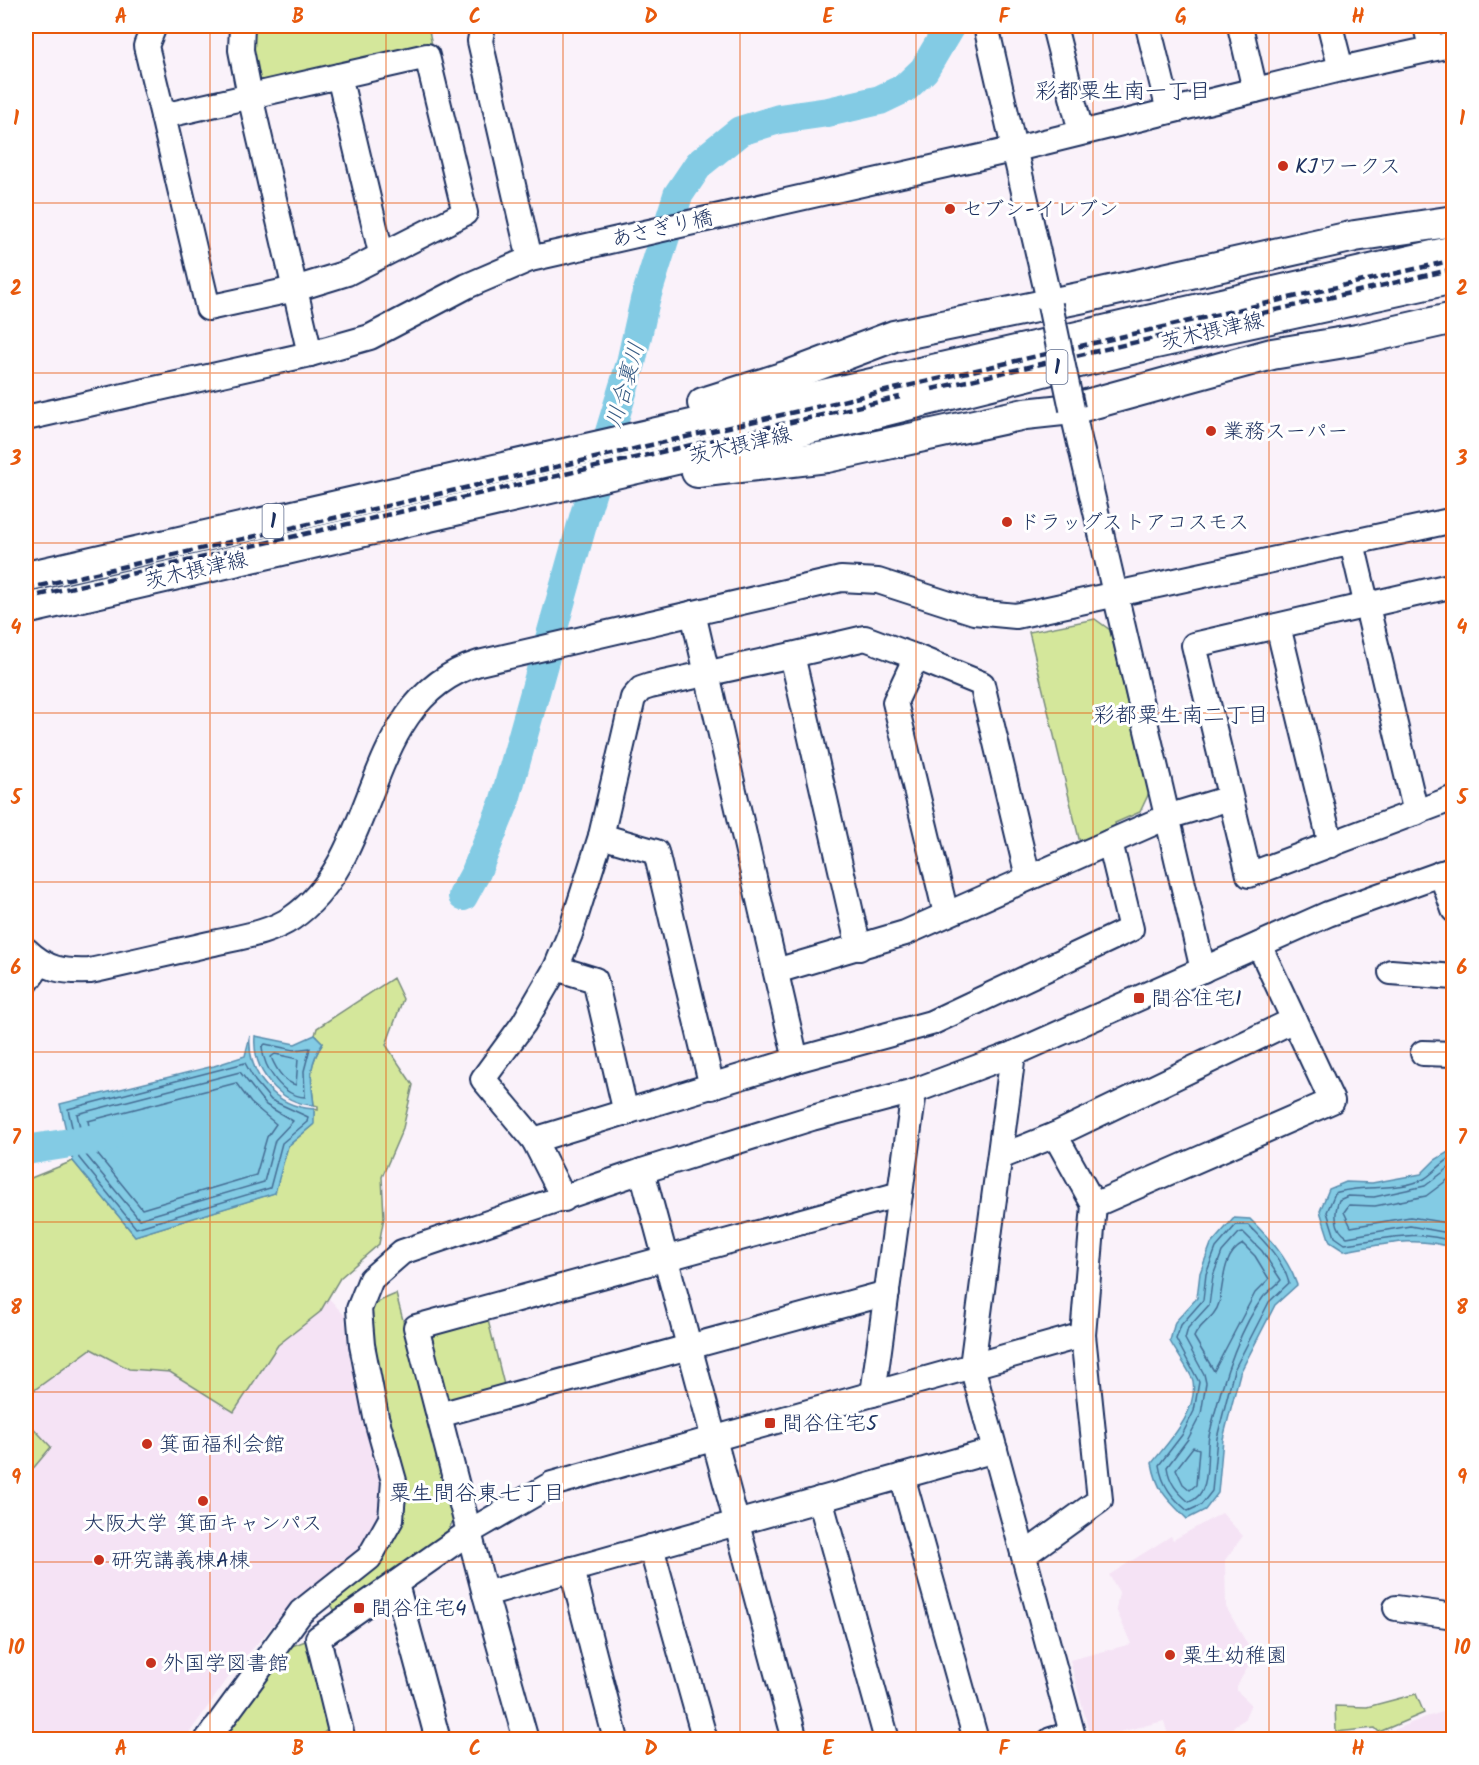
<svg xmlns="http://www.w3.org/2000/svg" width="1479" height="1765" viewBox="0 0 1479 1765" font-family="Kalam,'Klee One',sans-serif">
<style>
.built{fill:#f5e3f5}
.green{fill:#d4e79b;stroke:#788b7c;stroke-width:1.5}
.water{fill:#83cbe4;stroke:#598dae;stroke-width:1.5}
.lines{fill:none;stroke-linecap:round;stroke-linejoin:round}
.shore{stroke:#456d94;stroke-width:1.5}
.river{stroke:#83cbe4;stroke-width:30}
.minor-casing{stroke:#1b2f5e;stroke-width:28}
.major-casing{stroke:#1b2f5e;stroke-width:34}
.minor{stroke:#fff;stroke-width:24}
.major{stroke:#fff;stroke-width:30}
.rail{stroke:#1b2f5e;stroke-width:4.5;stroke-dasharray:9 4.5;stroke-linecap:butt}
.minor-bridge-casing{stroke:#1b2f5e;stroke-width:28;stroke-linecap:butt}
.minor-bridge{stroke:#fff;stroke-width:24}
.grid{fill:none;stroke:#e8590c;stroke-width:1.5;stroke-opacity:0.55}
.poi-dot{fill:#c8321e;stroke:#fff;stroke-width:2}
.labels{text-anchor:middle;stroke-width:6;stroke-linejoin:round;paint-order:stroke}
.shield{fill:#fff;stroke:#5f6d8e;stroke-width:1.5}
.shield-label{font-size:20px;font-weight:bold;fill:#1b2f5e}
.poi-label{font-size:21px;fill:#1b2f5e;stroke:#fff;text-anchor:start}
.street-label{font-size:21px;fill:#1b2f5e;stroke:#fff}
.neighbourhood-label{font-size:22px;fill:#1b2f5e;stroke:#fff}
.water-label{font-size:22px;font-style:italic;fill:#3a5e86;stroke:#fff}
.neatline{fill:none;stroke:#e8590c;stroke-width:2}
.grid-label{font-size:20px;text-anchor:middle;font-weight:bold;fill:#e8590c}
</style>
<rect width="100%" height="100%" fill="#faf2fa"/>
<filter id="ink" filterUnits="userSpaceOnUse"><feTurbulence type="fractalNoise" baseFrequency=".0167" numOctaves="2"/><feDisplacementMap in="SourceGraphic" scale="12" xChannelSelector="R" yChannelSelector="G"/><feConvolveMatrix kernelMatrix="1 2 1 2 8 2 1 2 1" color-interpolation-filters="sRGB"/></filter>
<g filter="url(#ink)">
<g class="built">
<polygon points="304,1271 345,1316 349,1354 381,1487 380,1514 366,1547 296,1598 231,1674 185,1739 26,1739 26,1335"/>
<polygon points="1222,1513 1243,1536 1225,1560 1226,1607 1254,1656 1237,1686 1237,1691 1251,1704 1244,1720 1235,1725 1224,1739 1169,1739 1164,1721 1091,1739 1070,1660 1131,1644 1116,1609 1119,1592 1109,1575 1171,1536 1173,1540"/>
<polygon points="1453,1709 1453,1739 1371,1739 1426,1717"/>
</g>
<g class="green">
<polygon points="252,26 428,26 432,45 264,83 256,78 249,46"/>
<polygon points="1095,619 1110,630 1149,793 1140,812 1115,823 1116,828 1080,843 1029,632"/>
<path d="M 393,978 L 403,999 L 386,1045 L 413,1085 L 403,1128 L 382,1177 L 384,1217 L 379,1244 L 340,1278 L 320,1312 L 278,1345 L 234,1412 L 170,1372 L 129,1369 L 91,1349 L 26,1396 L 26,1180 L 73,1161 L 135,1236 L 274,1193 L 288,1146 L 313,1125 L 314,1109 L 318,1110 L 318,1106 L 314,1105 C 311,1079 307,1067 323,1043 L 315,1035 L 317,1028 Z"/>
<path d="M 396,1294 L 455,1515 L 448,1532 L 335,1611 L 328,1600 C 351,1577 399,1539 405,1506 C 415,1458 352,1342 370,1311 C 376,1301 386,1298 396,1294 Z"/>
<polygon points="485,1308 507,1397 439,1415 416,1327"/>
<polygon points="26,1420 51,1447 26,1477"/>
<polygon points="308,1640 330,1723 326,1731 315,1739 217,1740 284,1649"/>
<polygon points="1416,1694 1424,1713 1379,1732 1375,1728 1336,1732 1335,1706 1367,1707"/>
</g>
<g class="water">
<path d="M 315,1035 L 323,1043 C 307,1067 311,1079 314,1105 C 279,1104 252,1070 255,1036 L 295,1044 Z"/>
<path d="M 250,1036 C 247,1074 275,1107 314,1109 L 314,1124 L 288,1146 L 275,1193 L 135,1236 L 73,1161 L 60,1104 L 214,1066 L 245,1056 Z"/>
<path d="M 1453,1149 L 1453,1248 C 1416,1235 1382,1245 1344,1251 L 1330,1242 L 1320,1211 L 1329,1189 L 1346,1182 L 1372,1183 L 1421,1174 L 1435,1160 Z"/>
<path d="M 1234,1218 L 1250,1219 C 1270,1239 1288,1258 1297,1285 L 1275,1305 L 1240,1373 L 1223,1439 L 1218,1493 L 1205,1510 L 1187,1519 C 1167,1499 1157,1491 1152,1463 C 1169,1441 1198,1412 1193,1381 C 1191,1372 1175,1351 1170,1341 L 1175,1322 L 1197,1298 L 1200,1273 L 1211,1244 Z"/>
</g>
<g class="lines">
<g class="shore">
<path d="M 265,1044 L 294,1050 L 310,1048 L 304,1071 L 305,1097 C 282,1096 264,1069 262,1047 Z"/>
<path d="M 275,1054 L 298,1059 L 296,1085 C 284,1082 276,1069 271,1057 Z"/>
<polygon points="245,1063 255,1081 271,1100 308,1117 307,1122 282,1143 270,1188 136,1228 79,1158 68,1109"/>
<polygon points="240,1072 266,1105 293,1121 275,1140 264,1182 139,1219 86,1155 77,1114"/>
<polygon points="236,1083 251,1103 276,1124 267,1137 256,1175 142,1209 94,1150 88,1121"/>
<path d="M 1454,1156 C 1442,1162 1433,1174 1424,1179 C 1399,1192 1359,1184 1335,1193 L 1327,1212 L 1335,1237 L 1345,1244 C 1383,1240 1416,1228 1454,1242"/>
<path d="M 1454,1164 L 1425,1186 L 1374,1197 L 1348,1196 L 1339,1200 C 1334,1212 1334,1229 1347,1237 L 1410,1226 L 1454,1234"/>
<polyline points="1454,1175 1426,1196 1375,1206 1349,1205 1344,1212 1351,1227 1410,1217 1454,1224"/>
<path d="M 1236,1225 L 1248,1225 C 1264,1241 1283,1260 1289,1283 L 1269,1302 L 1234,1370 L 1217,1438 L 1212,1491 L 1201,1505 L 1188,1511 C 1172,1498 1162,1485 1159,1465 L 1182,1435 L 1194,1411 L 1199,1382 L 1176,1339 L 1181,1325 L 1203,1300 L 1206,1274 L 1216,1248 Z"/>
<path d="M 1243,1232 L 1262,1251 L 1281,1280 C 1276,1286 1269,1291 1264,1296 C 1237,1331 1219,1394 1209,1436 C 1205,1457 1213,1494 1189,1502 C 1177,1492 1169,1482 1167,1467 L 1188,1439 L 1201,1414 L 1206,1383 L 1204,1374 L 1185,1339 L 1188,1328 L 1209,1305 L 1213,1276 L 1222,1252 L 1239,1233 Z"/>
<path d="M 1243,1244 L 1255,1256 L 1269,1279 L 1255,1293 L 1214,1371 L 1194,1337 C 1199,1324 1215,1318 1219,1303 C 1224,1284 1222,1254 1243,1244 Z"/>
<polygon points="1193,1447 1199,1449 1196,1485 1190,1490 1183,1484 1176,1469"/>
</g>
<g class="river">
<polyline points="463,896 476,872 504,803 585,514 631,363 645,300 678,195 699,164 740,131 779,119 828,112 880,100 905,88 924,70 950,26"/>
<polyline points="26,1150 108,1137"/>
</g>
<defs>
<g id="minor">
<polyline points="154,26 146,46 163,116"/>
<polyline points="242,26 241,50 250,96 310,354"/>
<polyline points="483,26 480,41 530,259"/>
<polyline points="986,26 1050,305"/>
<polyline points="1054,26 1081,132"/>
<polyline points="1148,26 1169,111"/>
<polyline points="1240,26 1255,90"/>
<polyline points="1330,26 1341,69"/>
<polyline points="1426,26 1431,48"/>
<polygon points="427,56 465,213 347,273 295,289 208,308 163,116"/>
<polyline points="339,76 381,253"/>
<polyline points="1072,409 1203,970"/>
<polyline points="26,418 310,354 370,337 467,286 530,259 1016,149 1341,69 1454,44"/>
<polyline points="1352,543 1416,813"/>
<polyline points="1454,585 1194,645 1249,875 1454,798"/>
<polyline points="693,613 796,1060"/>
<polyline points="1278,626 1331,845"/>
<polyline points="792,655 865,638 916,657"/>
<polyline points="601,836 656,852 712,1087"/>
<polyline points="1110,842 1167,817 1230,798"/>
<polyline points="1441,873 1454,910"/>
<polyline points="946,914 895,702 916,657 982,684 1028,877"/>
<path d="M 26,950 C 47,970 62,972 90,971 C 132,962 173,952 214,943 C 240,937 270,933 292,918 C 384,855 360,699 479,663 L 841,579 L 878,581 L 974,612 L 1016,616 L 1454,520"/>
<polyline points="556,968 595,980 626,1113"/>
<polyline points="1391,972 1454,977"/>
<polyline points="26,983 40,964"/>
<polyline points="1423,1053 1454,1054"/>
<polyline points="1013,1054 972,1366 1074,1740"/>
<polyline points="1055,1135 1294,1020"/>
<polyline points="534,1140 796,1060 931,1023 1131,929 1110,842 905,933 776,971"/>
<polyline points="1000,1157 1055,1135 1094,1205"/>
<polyline points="642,1171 795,1740"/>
<polyline points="564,1199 534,1140 483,1079 524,1023 556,968 570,934 601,836 633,698 641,689 650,686 792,655 859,948"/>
<polyline points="873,1394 900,1194"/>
<polyline points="439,1415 887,1293"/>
<polyline points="902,1476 976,1740"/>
<polyline points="820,1499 887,1740"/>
<polyline points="651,1547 705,1740"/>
<polyline points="1024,1555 1100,1500 1083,1335"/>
<polyline points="572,1569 616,1740"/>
<polyline points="396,1584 438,1740"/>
<polyline points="485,1594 416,1327 900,1194 914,1091"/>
<polyline points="1396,1608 1454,1616"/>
<polyline points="207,1740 301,1612 369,1558 391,1519 394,1481 376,1417 362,1345 359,1309 371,1279 402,1252 642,1171 812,1118 914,1091 1013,1054 1328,914 1454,869"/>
<polyline points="343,1740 318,1638 469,1532 552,1484 1083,1335 1094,1205 1332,1101 1259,945"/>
<polyline points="526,1740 485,1594 995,1450"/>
<polyline points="1051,1740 1072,1734"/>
</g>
<g id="major">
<polyline points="703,403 788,376 894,336 1084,297 1355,236 1454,221"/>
<polyline points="697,472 827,457 1025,414 1072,409 1272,354 1357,340 1454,318"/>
<polyline points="26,577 1454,251"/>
<polyline points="26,609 871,414 1151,344 1454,278"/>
</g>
</defs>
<use href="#minor" class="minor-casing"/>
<use href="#major" class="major-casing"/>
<use href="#minor" class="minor"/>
<use href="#major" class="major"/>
<g class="rail">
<polyline points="932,389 1454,269"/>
<polyline points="26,589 1454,260"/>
<polyline points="26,598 900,397"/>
</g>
<defs>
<polyline id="minor-bridge" points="1050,305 1072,409"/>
</defs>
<use href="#minor-bridge" class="minor-bridge-casing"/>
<use href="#minor-bridge" class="minor-bridge"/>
</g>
</g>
<path class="grid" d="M 210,26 L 210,1740M 386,26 L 386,1740M 563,26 L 563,1740M 740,26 L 740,1740M 916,26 L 916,1740M 1093,26 L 1093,1740M 1269,26 L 1269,1740M 26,203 L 1454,203M 26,373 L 1454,373M 26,543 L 1454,543M 26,713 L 1454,713M 26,882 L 1454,882M 26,1052 L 1454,1052M 26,1222 L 1454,1222M 26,1392 L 1454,1392M 26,1562 L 1454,1562"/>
<g class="poi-dot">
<circle cx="1283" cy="166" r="6"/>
<circle cx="950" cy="209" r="6"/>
<circle cx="1211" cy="431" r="6"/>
<circle cx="1007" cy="522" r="6"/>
<rect x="1133" y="992" width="12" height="12" rx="3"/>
<rect x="764" y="1417" width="12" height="12" rx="3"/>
<circle cx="147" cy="1444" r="6"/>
<circle cx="203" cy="1501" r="6"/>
<circle cx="99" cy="1560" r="6"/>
<rect x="353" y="1602" width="12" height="12" rx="3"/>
<circle cx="1170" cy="1655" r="6"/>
<circle cx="151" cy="1663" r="6"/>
</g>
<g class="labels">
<g class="shield">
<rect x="1046.5" y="350" width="21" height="34" rx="4.5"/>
<rect x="262.5" y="504" width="21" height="34" rx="4.5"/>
</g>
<g class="shield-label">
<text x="1057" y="374">1</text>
<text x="273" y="528">1</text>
</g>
<g class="poi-label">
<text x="1295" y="173">KJワークス</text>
<text x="962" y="216">セブン-イレブン</text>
<text x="1223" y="438">業務スーパー</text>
<text x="1019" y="529">ドラッグストアコスモス</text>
<text x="1151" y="1005">間谷住宅1</text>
<text x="782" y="1430">間谷住宅5</text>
<text x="159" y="1451">箕面福利会館</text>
<text x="203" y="1530" text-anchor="middle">大阪大学 箕面キャンパス</text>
<text x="111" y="1567">研究講義棟A棟</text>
<text x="371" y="1615">間谷住宅4</text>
<text x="1182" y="1662">粟生幼稚園</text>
<text x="163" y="1670">外国学図書館</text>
</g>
<g class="street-label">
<text transform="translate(662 228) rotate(-13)" y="7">あさぎり橋</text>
<text transform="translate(1212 331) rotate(-13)" y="7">茨木摂津線</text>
<text transform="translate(740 445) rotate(-13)" y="7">茨木摂津線</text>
<text transform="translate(196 570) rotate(-13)" y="7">茨木摂津線</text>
</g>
<g class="neighbourhood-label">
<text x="1123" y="98">彩都粟生南一丁目</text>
<text x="1181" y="722">彩都粟生南二丁目</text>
<text x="477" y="1500">粟生間谷東七丁目</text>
</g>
<g class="water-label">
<text transform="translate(624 385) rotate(-74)" y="8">川合裏川</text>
</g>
</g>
<rect width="1479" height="1765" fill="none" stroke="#fff" stroke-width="66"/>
<rect x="33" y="33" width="1413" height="1699" class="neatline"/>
<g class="grid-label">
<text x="121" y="23">A</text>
<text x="298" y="23">B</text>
<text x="475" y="23">C</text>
<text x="651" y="23">D</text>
<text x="828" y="23">E</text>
<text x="1004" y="23">F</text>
<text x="1181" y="23">G</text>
<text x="1358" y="23">H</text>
<text x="16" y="125">1</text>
<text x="1462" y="125">1</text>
<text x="16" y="295">2</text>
<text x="1462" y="295">2</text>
<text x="16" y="465">3</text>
<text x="1462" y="465">3</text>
<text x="16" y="634">4</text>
<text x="1462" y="634">4</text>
<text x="16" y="804">5</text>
<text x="1462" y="804">5</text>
<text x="16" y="974">6</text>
<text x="1462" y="974">6</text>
<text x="16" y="1144">7</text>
<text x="1462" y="1144">7</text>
<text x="16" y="1314">8</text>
<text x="1462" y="1314">8</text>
<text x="16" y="1484">9</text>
<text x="1462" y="1484">9</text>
<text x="16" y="1654">10</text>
<text x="1462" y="1654">10</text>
<text x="121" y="1755">A</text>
<text x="298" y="1755">B</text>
<text x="475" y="1755">C</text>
<text x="651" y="1755">D</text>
<text x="828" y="1755">E</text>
<text x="1004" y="1755">F</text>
<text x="1181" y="1755">G</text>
<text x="1358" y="1755">H</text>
</g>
</svg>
